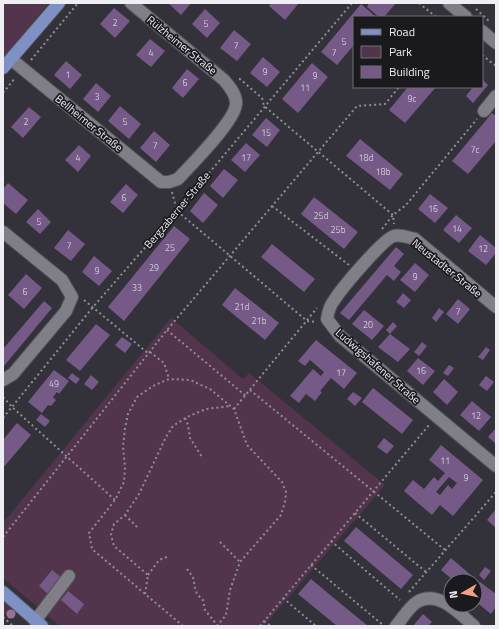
<svg xmlns="http://www.w3.org/2000/svg" width="499" height="629" viewBox="0 0 499 629" font-family="'Titillium Web',sans-serif">
<style>
.green{fill:#53344d}
.building{fill:#755987;fill-rule:evenodd}
.lines{fill:none;stroke-linecap:round;stroke-linejoin:round}
.minor-casing{stroke:#515158;stroke-width:14}
.major-casing{stroke:#515158;stroke-width:14}
.path{stroke:#8f8e95;stroke-width:2;stroke-dasharray:2 3;stroke-linecap:butt}
.minor{stroke:#807f88;stroke-width:12}
.major{stroke:#7e90c4;stroke-width:12}
.tree{fill:#987294}
.labels{text-anchor:middle;stroke-width:3.5;stroke-linejoin:round;paint-order:stroke}
.number-label{font-size:9px;fill:#d0c9d8}
.street-label{font-size:11px;fill:#eeeef3;stroke:#1a1a1e}
</style>
<rect width="100%" height="100%" fill="#33323a"/>
<g class="green">
<polygon points="3,3 49,3 3,58"/>
<polygon points="171,318 243,379 249,373 385,485 264,626 60,626 3,578 3,523"/>
<polygon points="3,602 16,613 11,619 3,613"/>
</g>
<g class="building">
<polygon points="168,3 191,3 181,15"/>
<polygon points="271,3 299,3 285,20 269,6"/>
<polygon points="369,3 396,3 384,17 379,17 367,7"/>
<polygon points="361,4 376,17 354,17 354,45 337,65 321,52"/>
<polygon points="114,8 130,21 115,38 100,24"/>
<polygon points="205,9 220,23 207,38 192,24"/>
<polygon points="234,30 251,44 237,61 220,48"/>
<polygon points="150,39 165,51 151,67 136,55"/>
<polygon points="263,57 280,72 267,87 250,73"/>
<polygon points="66,61 82,75 70,89 54,75"/>
<polygon points="312,63 328,77 298,113 282,99"/>
<polygon points="187,69 199,79 183,98 172,88"/>
<polygon points="482,79 488,85 473,103 466,96 473,87 482,87"/>
<polygon points="96,83 111,96 98,112 83,99"/>
<polygon points="408,87 436,87 405,123 389,110"/>
<polygon points="120,106 141,124 129,139 108,121"/>
<polygon points="29,107 41,117 23,138 11,127"/>
<polygon points="492,113 496,116 496,141 468,174 452,161"/>
<polygon points="266,118 280,130 267,147 252,135"/>
<polygon points="154,131 170,145 156,162 140,148"/>
<polygon points="360,139 403,174 390,190 346,156"/>
<polygon points="246,143 260,155 245,172 231,160"/>
<polygon points="79,145 91,156 78,172 65,160"/>
<polygon points="224,169 238,180 223,198 210,186"/>
<polygon points="8,183 28,200 16,214 3,203 3,189"/>
<polygon points="126,184 138,195 123,213 110,202"/>
<polygon points="204,193 218,205 203,223 190,211"/>
<polygon points="430,194 448,208 435,223 418,209"/>
<polygon points="314,197 358,232 344,249 301,214"/>
<polygon points="38,209 51,222 40,234 26,222"/>
<polygon points="456,215 472,228 459,243 443,230"/>
<polygon points="174,226 190,239 124,321 108,307"/>
<polygon points="68,230 85,244 71,261 54,248"/>
<polygon points="480,235 496,248 496,253 486,265 468,251"/>
<polygon points="272,244 315,279 304,292 261,257"/>
<polygon points="396,247 404,254 394,266 401,272 394,281 387,275 349,320 340,313"/>
<polygon points="94,256 112,271 99,286 82,272"/>
<polygon points="415,263 429,275 415,292 400,280"/>
<polygon points="26,274 42,288 24,309 8,295"/>
<polygon points="235,288 279,323 265,340 222,305"/>
<polygon points="403,293 411,300 404,308 396,302"/>
<polygon points="458,299 470,309 458,324 446,314"/>
<polygon points="44,301 52,308 4,366 3,349"/>
<polygon points="439,308 444,312 436,322 432,318"/>
<polygon points="364,310 384,326 372,340 352,324"/>
<polygon points="393,322 397,326 390,334 410,349 398,362 378,347 390,334 386,330"/>
<polygon points="96,324 110,335 80,371 66,360"/>
<polygon points="122,337 132,344 125,353 115,345"/>
<polygon points="316,340 357,373 344,389 331,378 320,391 322,392 315,401 306,394 299,403 290,396 313,369 321,376 324,372 310,360 305,366 298,361"/>
<polygon points="422,342 427,346 419,356 414,352"/>
<polygon points="486,347 490,350 483,360 478,357"/>
<polygon points="418,358 435,371 423,385 407,371"/>
<polygon points="449,365 454,368 448,376 443,373"/>
<polygon points="54,370 69,381 59,394 57,392 53,397 56,400 51,406 48,405 42,413 28,402"/>
<polygon points="72,373 80,379 76,384 68,378"/>
<polygon points="91,375 99,382 92,390 84,384"/>
<polygon points="486,376 494,382 487,391 479,385"/>
<polygon points="444,379 458,392 447,405 433,392"/>
<polygon points="373,388 413,420 402,434 362,402"/>
<polygon points="353,392 362,398 355,406 347,399"/>
<polygon points="472,401 491,417 479,431 460,415"/>
<polygon points="41,414 50,421 45,427 36,420"/>
<polygon points="17,423 31,435 3,468 3,440"/>
<polygon points="496,428 496,444 488,437"/>
<polygon points="384,438 394,446 387,454 377,447"/>
<path d="M 441,445 L 483,480 L 453,516 L 440,505 L 432,515 L 404,491 L 413,480 L 424,489 L 434,477 L 438,481 L 445,473 L 429,460 ZM 449,477 L 457,483 L 452,489 L 448,485 L 440,495 L 436,492 Z"/>
<polygon points="496,509 496,528 487,520"/>
<polygon points="356,527 413,575 401,589 344,541"/>
<polygon points="451,558 472,576 467,581 463,581 461,579 460,581 454,581 441,570"/>
<polygon points="485,567 491,571 484,580 479,575"/>
<polygon points="52,570 62,578 49,595 39,586"/>
<polygon points="311,579 341,604 368,626 337,626 298,594"/>
<polygon points="480,582 496,594 496,607 491,614 475,601 475,588"/>
<polygon points="68,591 84,604 77,614 61,600"/>
<polygon points="423,614 432,622 428,626 413,626"/>
</g>
<g class="lines">
<defs>
<g id="minor">
<polyline points="449,3 466,17"/>
<polyline points="482,31 496,43"/>
<path d="M 11,59 L 161,182 L 169,182 L 178,179 C 191,165 235,121 236,104 C 237,95 229,86 224,80 L 131,3"/>
<polyline points="484,111 496,96"/>
<polyline points="3,232 62,280 72,297 66,311 13,374 3,380"/>
<path d="M 496,307 L 415,239 C 409,238 400,234 394,236 C 383,239 342,288 335,299 C 330,305 328,312 327,319 L 340,336 L 496,466"/>
<polyline points="35,621 69,576"/>
<path d="M 396,626 C 402,619 409,607 417,602 C 438,589 460,614 474,626"/>
</g>
<g id="major">
<polyline points="3,68 59,3"/>
<polyline points="3,592 42,626"/>
</g>
</defs>
<use href="#minor" class="minor-casing"/>
<use href="#major" class="major-casing"/>
<g class="path">
<polyline points="419,3 436,17"/>
<polyline points="476,9 489,21"/>
<polyline points="482,55 496,66"/>
<polyline points="31,60 78,3"/>
<polyline points="239,79 240,79 262,98 264,106 393,215 394,224"/>
<polyline points="3,93 15,78"/>
<polyline points="172,192 177,211 307,321 317,322"/>
<polyline points="272,206 349,265"/>
<polyline points="382,229 393,215 406,205 477,119"/>
<polyline points="84,300 149,354"/>
<polyline points="167,330 246,396"/>
<polyline points="150,352 164,363 169,379"/>
<polyline points="250,390 445,550"/>
<polyline points="3,397 12,407 115,500"/>
<polyline points="234,409 317,308"/>
<polyline points="3,418 93,307 177,211 352,3"/>
<polyline points="185,418 188,425 190,438 202,457"/>
<polyline points="355,513 426,572"/>
<polyline points="125,515 138,528"/>
<polyline points="3,537 167,330 357,106 385,104 399,87"/>
<polyline points="331,541 400,600"/>
<polyline points="220,542 240,562"/>
<polyline points="311,565 383,625"/>
<polyline points="187,569 193,577 195,588 197,594 203,600 205,610 218,626"/>
<polyline points="148,575 159,560 167,557"/>
<polyline points="409,592 496,492"/>
<polyline points="145,594 148,575 114,546 111,535 114,524 125,515 139,494 166,437 173,426 187,417 206,409 231,406"/>
<polyline points="283,598 316,626"/>
<polyline points="3,617 13,626"/>
<polyline points="264,621 271,626"/>
<polyline points="183,626 92,549 89,533 115,500 124,482 125,468 123,447 125,428 128,414 137,397 153,386 169,379 190,380 210,389 234,409 247,445 282,482 286,492 285,502 281,515 240,562 230,590 226,615 217,626"/>
<polyline points="260,626 429,425"/>
</g>
<use href="#minor" class="minor"/>
<use href="#major" class="major"/>
</g>
<circle class="tree" cx="11" cy="614" r="4.5"/>
<g class="labels">
<g class="number-label">
<text x="115" y="26">2</text>
<text x="206" y="27">5</text>
<text x="344" y="45">5</text>
<text x="236" y="49">7</text>
<text x="151" y="56">4</text>
<text x="334" y="56">7</text>
<text x="265" y="75">9</text>
<text x="68" y="78">1</text>
<text x="315" y="79">9</text>
<text x="185" y="86">6</text>
<text x="305" y="91">11</text>
<text x="97" y="100">3</text>
<text x="412" y="102">9c</text>
<text x="26" y="125">2</text>
<text x="125" y="125">5</text>
<text x="266" y="136">15</text>
<text x="155" y="149">7</text>
<text x="475" y="153">7c</text>
<text x="78" y="161">4</text>
<text x="246" y="161">17</text>
<text x="366" y="161">18d</text>
<text x="383" y="175">18b</text>
<text x="124" y="201">6</text>
<text x="433" y="212">16</text>
<text x="321" y="219">25d</text>
<text x="39" y="225">5</text>
<text x="457" y="232">14</text>
<text x="338" y="233">25b</text>
<text x="69" y="249">7</text>
<text x="170" y="251">25</text>
<text x="483" y="252">12</text>
<text x="154" y="271">29</text>
<text x="97" y="274">9</text>
<text x="415" y="280">9</text>
<text x="137" y="291">33</text>
<text x="25" y="295">6</text>
<text x="242" y="310">21d</text>
<text x="458" y="315">7</text>
<text x="259" y="324">21b</text>
<text x="368" y="328">20</text>
<text x="421" y="374">16</text>
<text x="341" y="376">17</text>
<text x="54" y="387">49</text>
<text x="476" y="419">12</text>
<text x="445" y="464">11</text>
<text x="466" y="481">9</text>
</g>
<g class="street-label">
<text transform="translate(182 45) rotate(39)" y="4">Rülzheimer Straße</text>
<text transform="translate(89 123) rotate(39)" y="4">Bellheimer Straße</text>
<text transform="translate(177 210) rotate(-50)" y="4">Bergzaberner Straße</text>
<text transform="translate(447 268) rotate(39)" y="4">Neustadter Straße</text>
<text transform="translate(378 366) rotate(41)" y="4">Ludwigshafener Straße</text>
</g>
</g>
<rect width="499" height="629" fill="none" stroke="#eeeef3" stroke-width="8"/>
<rect x="353" y="16" width="130" height="72" fill="#1a1a1e" stroke="#6f6f73"/>
<rect x="361" y="29" width="20" height="6" fill="#7e90c4" stroke="#6f6f73"/>
<text x="389" y="36" font-size="12" fill="#eeeef3">Road</text>
<rect x="361" y="46" width="20" height="12" fill="#53344d" stroke="#6f6f73"/>
<text x="389" y="56" font-size="12" fill="#eeeef3">Park</text>
<rect x="361" y="66" width="20" height="12" fill="#755987" stroke="#6f6f73"/>
<text x="389" y="76" font-size="12" fill="#eeeef3">Building</text>
<g transform="translate(463 593) rotate(261)"><circle r="19" fill="#1a1a1e" stroke="#6f6f73"/>
<path d="M0-3L7 15L0 10L-7 15Z" fill="#f39f83"/>
<text y="-6" font-size="11" font-weight="bold" text-anchor="middle" fill="#eeeef3">N</text>
</g>
</svg>
